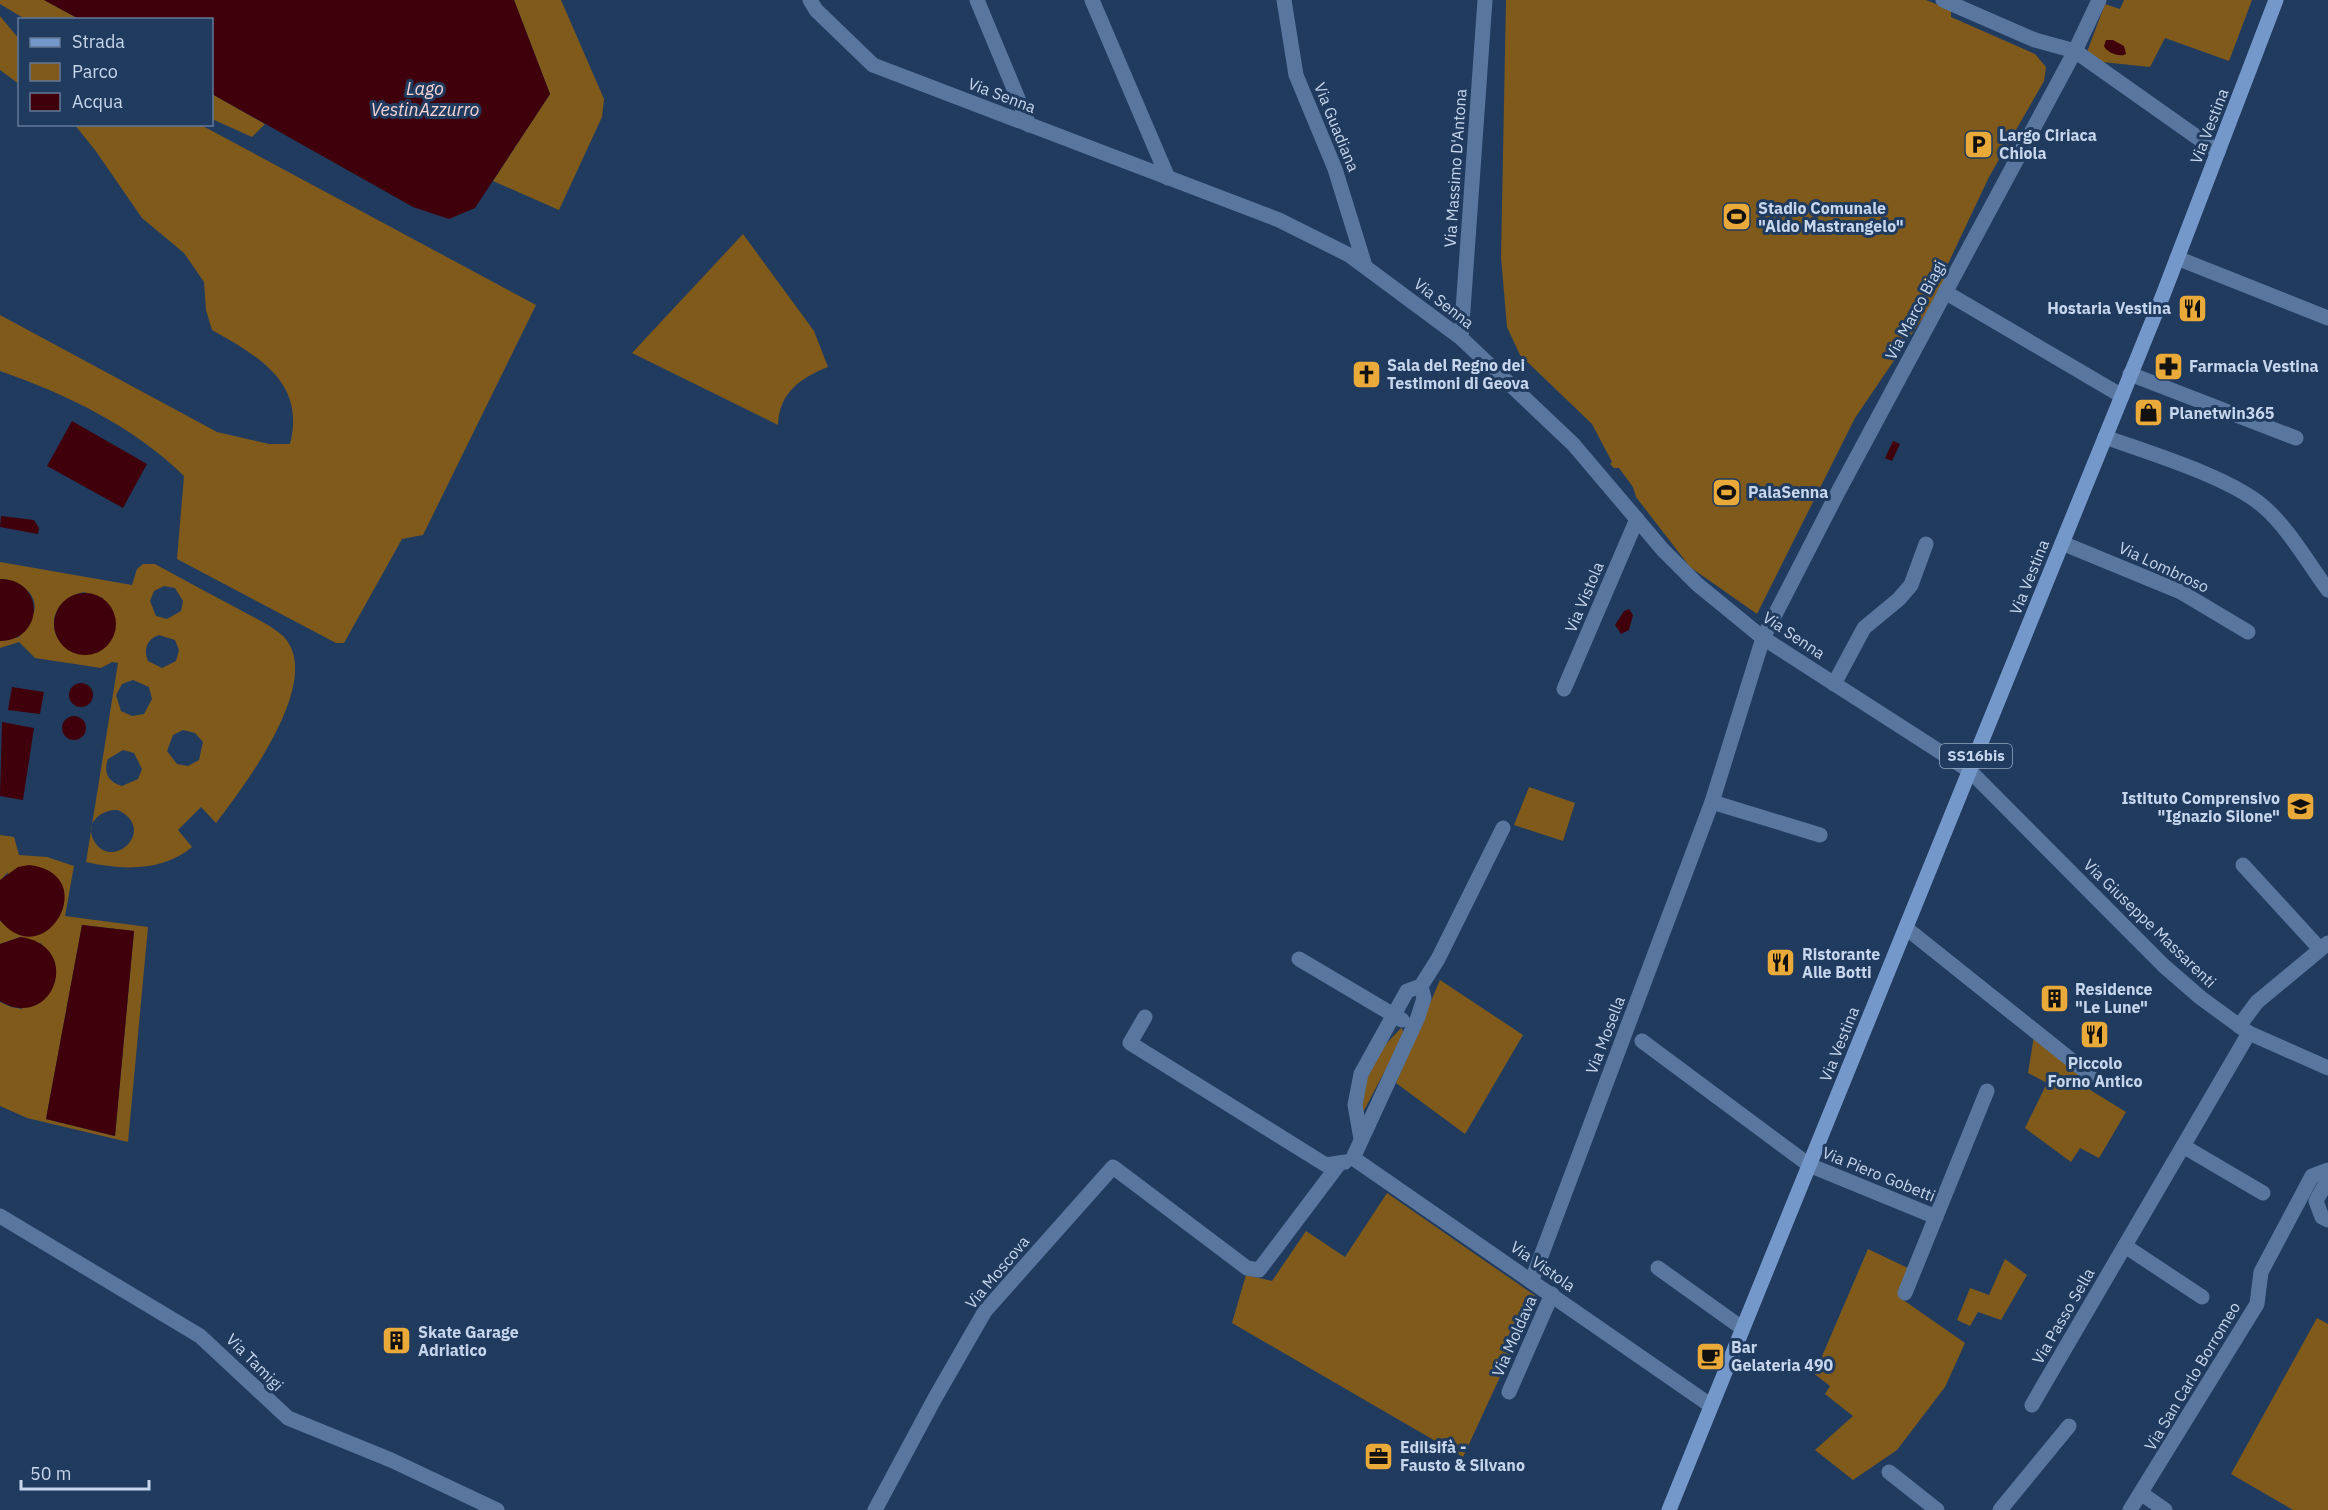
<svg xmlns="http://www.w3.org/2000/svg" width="2328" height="1510" viewBox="0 0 2328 1510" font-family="'IBM Plex Sans',sans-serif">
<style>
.green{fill:#7f5a1b;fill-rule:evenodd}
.water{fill:#3f000b}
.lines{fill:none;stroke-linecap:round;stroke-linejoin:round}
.minor{stroke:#59769e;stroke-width:15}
.major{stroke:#7598cb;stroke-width:15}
.labels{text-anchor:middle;stroke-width:6;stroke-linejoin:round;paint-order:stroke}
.shield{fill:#213b5f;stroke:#94a8c2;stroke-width:1.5}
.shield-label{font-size:15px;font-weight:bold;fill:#c6d6ed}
.street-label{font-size:16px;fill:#c6d6ed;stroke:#213b5f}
.poi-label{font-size:16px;font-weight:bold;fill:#c6d6ed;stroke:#213b5f;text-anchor:start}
.water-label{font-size:18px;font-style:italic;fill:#f6d4d4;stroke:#213b5f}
</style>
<rect width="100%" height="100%" fill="#213b5f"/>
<g class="green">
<polygon points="0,0 44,0 79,19 25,19 0,4"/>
<polygon points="514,0 561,0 604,99 602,117 559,210 493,181 550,94"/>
<polygon points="1506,0 1926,0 1951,10 1951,17 2035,54 2046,67 2044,81 1989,177 1946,268 1952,275 1855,418 1757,614 1690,567 1636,497 1633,487 1619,468 1614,468 1610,464 1612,462 1592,424 1520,355 1507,327 1501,257"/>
<polygon points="2124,0 2252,0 2229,61 2165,38 2150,67 2102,62 2087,52 2105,4 2120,9"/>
<polygon points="0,16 19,39 19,84 0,70"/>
<polygon points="212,94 265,124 252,137 212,119"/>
<path d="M 74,124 L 201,125 L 536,305 L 423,535 L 402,539 L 344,643 L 336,643 L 177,559 L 184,476 C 133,426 66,394 0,371 L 0,315 L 217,432 L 269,444 L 290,444 C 306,382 258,356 212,330 L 206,310 L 204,282 L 184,253 L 142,218 L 95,150 Z"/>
<path d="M 743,234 L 814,331 L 828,367 C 800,378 779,393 778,425 L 632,353 Z"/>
<path d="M 0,562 L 132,585 L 137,569 L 143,564 L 155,564 C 184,580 214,596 244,612 C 257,619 272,626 283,636 C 326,679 243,788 216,823 L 201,807 L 178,830 L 192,847 C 163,872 121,870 86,862 L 118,663 L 112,662 L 101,668 L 35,658 L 19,642 L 0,648 L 0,641 L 19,637 C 23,630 32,620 34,612 C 39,592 16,579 0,579 ZM 164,586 L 175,588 L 183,601 L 181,611 L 167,619 L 156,616 L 150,601 L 154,591 ZM 84,592 L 103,598 L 91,654 C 47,657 39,601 84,592 ZM 159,635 L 175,640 L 179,650 L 176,661 L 162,668 L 148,661 C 143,649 147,639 159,635 ZM 133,680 L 149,687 L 152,699 L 144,714 L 132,716 L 121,711 L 116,695 L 122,684 ZM 183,730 L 195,733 L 203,742 L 199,760 L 188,766 L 177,764 L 167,751 L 173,735 ZM 123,750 L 134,753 L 142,769 L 138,779 L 122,786 C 108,782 103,772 108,759 ZM 118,810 C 159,830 110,874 93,839 C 85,821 103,809 118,810 Z"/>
<polygon points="1529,787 1575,803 1563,841 1514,825"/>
<path d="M 0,835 L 14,837 L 19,855 L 47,857 L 74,866 L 65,916 L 148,927 L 128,1142 L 27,1118 L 0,1106 L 0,1002 L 11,1007 L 22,1009 L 42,944 L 20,937 L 0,944 L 0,920 L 1,922 L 8,872 L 0,881 ZM 82,925 L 134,931 L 115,1136 L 46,1119 Z"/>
<polygon points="1440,980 1523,1035 1465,1134 1396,1083"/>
<polygon points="1401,1028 1405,1033 1361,1116 1360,1091 1385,1045"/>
<polygon points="2034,1036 2091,1082 2087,1088 2126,1112 2099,1158 2080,1148 2071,1162 2025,1128 2047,1083 2028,1073"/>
<polygon points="1387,1193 1537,1297 1463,1457 1232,1323 1246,1275 1272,1281 1306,1231 1345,1257"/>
<polygon points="1868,1249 1912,1270 1899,1297 1965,1343 1945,1387 1897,1450 1853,1480 1815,1450 1853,1416 1825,1394 1830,1386 1812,1372 1820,1361"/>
<polygon points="2005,1259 2027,1275 2001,1320 1978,1312 1970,1326 1957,1320 1970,1288 1989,1295"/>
<polygon points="2317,1318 2328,1324 2328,1510 2293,1510 2231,1474"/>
</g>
<g class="water">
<polygon points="44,0 514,0 550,94 475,208 449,219 413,207 212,94 212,20 79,19"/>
<path d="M 2106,40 L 2113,40 L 2124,46 L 2126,54 C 2120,58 2106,52 2104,46 Z"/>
<polygon points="72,421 147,464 123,508 47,466"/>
<polygon points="1893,441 1900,444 1892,461 1885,458"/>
<polygon points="1,516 34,520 39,528 38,534 0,527"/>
<path d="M 0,579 C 45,579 45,640 0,641 Z"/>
<circle cx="85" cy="624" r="31"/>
<polygon points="1629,609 1633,615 1629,630 1621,634 1615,625 1624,611"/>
<circle cx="81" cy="695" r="12"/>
<polygon points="12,687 44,692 40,714 8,710"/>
<circle cx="74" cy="728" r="12"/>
<polygon points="2,722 34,728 23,800 0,796"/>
<path d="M 29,865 C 104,874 44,976 0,920 L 0,880 L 18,867 Z"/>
<polygon points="82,925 134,931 115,1136 46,1119"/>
<path d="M 21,937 C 85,947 52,1033 0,1001 L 0,944 Z"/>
</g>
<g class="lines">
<g class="minor">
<polyline points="810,0 816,10 873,65 1279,220 1349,255 1461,338 1573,444 1663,550 1697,584 1763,638 1970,771 2164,966 2201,998 2249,1033 2328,1068"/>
<polyline points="977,0 1029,125"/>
<polyline points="1092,0 1168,178"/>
<polyline points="1284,0 1296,75 1335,169 1365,266"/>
<polyline points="1943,0 2035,40 2075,51 2218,152"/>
<polyline points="2177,258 2328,318"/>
<polyline points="1945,292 2122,396"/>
<polyline points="1461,338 1485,0"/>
<polyline points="2130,374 2296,438"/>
<path d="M 2105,437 C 2149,453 2230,477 2264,507 C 2289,529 2308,563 2328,590"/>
<polyline points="2062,543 2181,592 2248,632"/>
<polyline points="1834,684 1864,628 1899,599 1911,585 1926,544"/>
<polyline points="1564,689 1637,519"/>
<polyline points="1712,802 1820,835"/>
<polyline points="2243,865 2320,949"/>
<polyline points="1906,928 2090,1075"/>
<polyline points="1299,959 1402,1020"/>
<polyline points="1421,986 1424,998 1418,1017 1353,1158 1710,1405"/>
<polyline points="1145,1017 1130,1043 1326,1165 1345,1162"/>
<polyline points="2239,1026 2257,1002 2328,943"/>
<polyline points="1642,1041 1809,1165 1936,1217"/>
<polyline points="1361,1139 1355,1105 1361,1074 1407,991 1421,986 1438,959 1503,828"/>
<polyline points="2183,1146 2263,1193"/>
<polyline points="2328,1179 2316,1201 2322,1217 2328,1220"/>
<polyline points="0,1216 200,1336 288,1418 391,1460 497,1510"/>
<polyline points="2125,1246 2202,1297"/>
<polyline points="1658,1268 1742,1328"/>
<polyline points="1532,1280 1712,802 1763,638 1838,492 2075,51 2099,0"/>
<polyline points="1905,1293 1987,1091"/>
<polyline points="1509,1392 1552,1294"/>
<polyline points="2032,1405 2249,1033"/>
<polyline points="1889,1472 1937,1510"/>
<polyline points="2142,1494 2165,1510"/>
<polyline points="875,1510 935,1398 985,1311 1113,1167 1247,1268 1259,1270 1339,1164"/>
<polyline points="2000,1510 2069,1426"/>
<polyline points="2130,1510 2257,1304 2261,1272 2312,1176 2328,1170"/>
</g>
<polyline class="major" points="1669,1510 2163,295 2276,0"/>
</g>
<defs>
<symbol id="parking-square" viewBox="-11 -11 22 22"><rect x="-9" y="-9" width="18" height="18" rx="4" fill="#eaaa39" stroke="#213b5f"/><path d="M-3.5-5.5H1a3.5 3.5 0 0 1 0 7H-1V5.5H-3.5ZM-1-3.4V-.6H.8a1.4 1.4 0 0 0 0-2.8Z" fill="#111"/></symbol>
<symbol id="stadium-square" viewBox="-11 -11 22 22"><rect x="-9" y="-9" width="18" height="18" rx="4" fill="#eaaa39" stroke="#213b5f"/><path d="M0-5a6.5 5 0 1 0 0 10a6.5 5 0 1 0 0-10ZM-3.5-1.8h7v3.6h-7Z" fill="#111"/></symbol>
<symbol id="restaurant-square" viewBox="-11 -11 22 22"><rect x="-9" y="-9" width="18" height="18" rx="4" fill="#eaaa39" stroke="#213b5f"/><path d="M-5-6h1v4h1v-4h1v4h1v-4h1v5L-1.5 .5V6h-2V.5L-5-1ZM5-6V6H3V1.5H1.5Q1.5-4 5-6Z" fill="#111"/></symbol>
<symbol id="pharmacy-square" viewBox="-11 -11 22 22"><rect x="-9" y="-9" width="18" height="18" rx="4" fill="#eaaa39" stroke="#213b5f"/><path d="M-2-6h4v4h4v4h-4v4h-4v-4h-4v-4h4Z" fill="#111"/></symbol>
<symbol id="church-square" viewBox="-11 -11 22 22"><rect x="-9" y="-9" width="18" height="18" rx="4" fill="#eaaa39" stroke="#213b5f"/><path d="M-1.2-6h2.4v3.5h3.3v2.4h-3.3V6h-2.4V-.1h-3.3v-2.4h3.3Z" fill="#111"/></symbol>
<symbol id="shop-square" viewBox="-11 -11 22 22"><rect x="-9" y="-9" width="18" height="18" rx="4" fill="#eaaa39" stroke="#213b5f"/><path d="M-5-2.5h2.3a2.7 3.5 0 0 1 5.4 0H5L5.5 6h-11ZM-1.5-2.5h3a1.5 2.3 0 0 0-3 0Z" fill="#111"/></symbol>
<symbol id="school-square" viewBox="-11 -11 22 22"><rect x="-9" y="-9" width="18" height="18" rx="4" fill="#eaaa39" stroke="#213b5f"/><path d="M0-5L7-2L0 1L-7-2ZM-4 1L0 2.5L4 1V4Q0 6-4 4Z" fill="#111"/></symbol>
<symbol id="building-square" viewBox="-11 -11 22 22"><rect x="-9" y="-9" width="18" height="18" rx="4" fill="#eaaa39" stroke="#213b5f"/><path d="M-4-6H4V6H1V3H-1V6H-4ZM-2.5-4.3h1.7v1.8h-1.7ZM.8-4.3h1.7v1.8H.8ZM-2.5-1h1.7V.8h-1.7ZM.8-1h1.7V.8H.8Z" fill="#111"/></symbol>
<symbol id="cafe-square" viewBox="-11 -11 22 22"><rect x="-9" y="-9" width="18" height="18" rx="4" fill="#eaaa39" stroke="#213b5f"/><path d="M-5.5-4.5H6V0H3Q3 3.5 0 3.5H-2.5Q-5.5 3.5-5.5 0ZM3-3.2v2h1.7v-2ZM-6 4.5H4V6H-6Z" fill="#111"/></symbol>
<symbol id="office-square" viewBox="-11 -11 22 22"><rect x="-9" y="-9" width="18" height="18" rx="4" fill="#eaaa39" stroke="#213b5f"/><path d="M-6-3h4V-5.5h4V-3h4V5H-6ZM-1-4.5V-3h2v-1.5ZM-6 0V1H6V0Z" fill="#111"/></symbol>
</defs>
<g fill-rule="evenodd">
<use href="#parking-square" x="1962" y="128" width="33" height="33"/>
<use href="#stadium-square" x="1720" y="200" width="33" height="33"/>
<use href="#restaurant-square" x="2176" y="292" width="33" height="33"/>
<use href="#pharmacy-square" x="2152" y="350" width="33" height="33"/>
<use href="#church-square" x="1350" y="358" width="33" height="33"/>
<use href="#shop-square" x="2132" y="396" width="33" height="33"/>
<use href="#stadium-square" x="1710" y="476" width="33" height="33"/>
<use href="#school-square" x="2284" y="790" width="33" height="33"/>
<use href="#restaurant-square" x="1764" y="946" width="33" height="33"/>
<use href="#building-square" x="2038" y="982" width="33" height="33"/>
<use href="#restaurant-square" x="2078" y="1018" width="33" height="33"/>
<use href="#building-square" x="380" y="1324" width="33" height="33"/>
<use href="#cafe-square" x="1694" y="1340" width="33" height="33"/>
<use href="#office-square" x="1362" y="1440" width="33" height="33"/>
</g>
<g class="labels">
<rect class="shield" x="1940" y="744" width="72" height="24" rx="4.5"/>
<g class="shield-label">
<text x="1976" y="761">SS16bis</text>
</g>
<g class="street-label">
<text transform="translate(1002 95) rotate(21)" y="6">Via Senna</text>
<text transform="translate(2209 126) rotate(-69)" y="6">Via Vestina</text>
<text transform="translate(1337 127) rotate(68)" y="6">Via Guadiana</text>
<text transform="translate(1455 168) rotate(-86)" y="6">Via Massimo D'Antona</text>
<text transform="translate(1444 303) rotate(38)" y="6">Via Senna</text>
<text transform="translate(1915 310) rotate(-62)" y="6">Via Marco Biagi</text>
<text transform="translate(2164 567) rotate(25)" y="6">Via Lombroso</text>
<text transform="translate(2029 577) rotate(-68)" y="6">Via Vestina</text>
<text transform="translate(1584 597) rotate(-67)" y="6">Via Vistola</text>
<text transform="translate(1794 635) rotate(34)" y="6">Via Senna</text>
<text transform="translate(2150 923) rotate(44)" y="6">Via Giuseppe Massarenti</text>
<text transform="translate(1605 1035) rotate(-69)" y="6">Via Mosella</text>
<text transform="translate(1839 1044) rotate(-68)" y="6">Via Vestina</text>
<text transform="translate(1879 1174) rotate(22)" y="6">Via Piero Gobetti</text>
<text transform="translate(1543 1266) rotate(35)" y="6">Via Vistola</text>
<text transform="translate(997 1272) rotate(-50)" y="6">Via Moscova</text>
<text transform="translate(2063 1316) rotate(-60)" y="6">Via Passo Sella</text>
<text transform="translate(1514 1336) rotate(-66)" y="6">Via Moldava</text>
<text transform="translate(255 1362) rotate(45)" y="6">Via Tamigi</text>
<text transform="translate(2192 1376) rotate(-59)" y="6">Via San Carlo Borromeo</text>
</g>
<g class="poi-label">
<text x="1999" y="141">Largo Ciriaca<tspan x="1999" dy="18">Chiola</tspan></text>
<text x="1758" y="214">Stadio Comunale<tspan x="1758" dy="18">"Aldo Mastrangelo"</tspan></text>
<text x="2171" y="314" text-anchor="end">Hostaria Vestina</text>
<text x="1387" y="371">Sala del Regno dei<tspan x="1387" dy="18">Testimoni di Geova</tspan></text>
<text x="2189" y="372">Farmacia Vestina</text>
<text x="2169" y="419">Planetwin365</text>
<text x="1748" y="498">PalaSenna</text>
<text x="2280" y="804" text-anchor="end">Istituto Comprensivo<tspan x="2280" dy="18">"Ignazio Silone"</tspan></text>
<text x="1802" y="960">Ristorante<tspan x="1802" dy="18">Alle Botti</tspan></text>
<text x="2075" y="995">Residence<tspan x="2075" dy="18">"Le Lune"</tspan></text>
<text x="2095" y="1069" text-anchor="middle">Piccolo<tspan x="2095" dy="18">Forno Antico</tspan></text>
<text x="418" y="1338">Skate Garage<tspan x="418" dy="18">Adriatico</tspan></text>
<text x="1731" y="1353">Bar<tspan x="1731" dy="18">Gelateria 490</tspan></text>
<text x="1400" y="1453">Edilsifà -<tspan x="1400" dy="18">Fausto &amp; Silvano</tspan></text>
</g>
<g class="water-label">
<text x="425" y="95">Lago<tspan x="425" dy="21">VestinAzzurro</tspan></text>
</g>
</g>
<rect x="18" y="18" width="195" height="108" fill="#213b5f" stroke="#637998" stroke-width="1.5"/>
<rect x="30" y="38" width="30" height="9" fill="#7598cb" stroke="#637998" stroke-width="1.5"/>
<text x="72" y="48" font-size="18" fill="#c6d6ed">Strada</text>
<rect x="30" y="63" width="30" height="18" fill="#7f5a1b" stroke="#637998" stroke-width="1.5"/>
<text x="72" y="78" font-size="18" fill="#c6d6ed">Parco</text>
<rect x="30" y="93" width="30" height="18" fill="#3f000b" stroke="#637998" stroke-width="1.5"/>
<text x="72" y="108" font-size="18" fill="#c6d6ed">Acqua</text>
<path d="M21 1480v9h128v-9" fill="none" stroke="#c6d6ed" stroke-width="3"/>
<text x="30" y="1480" font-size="18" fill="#c6d6ed" stroke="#213b5f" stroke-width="4.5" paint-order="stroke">50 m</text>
</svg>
